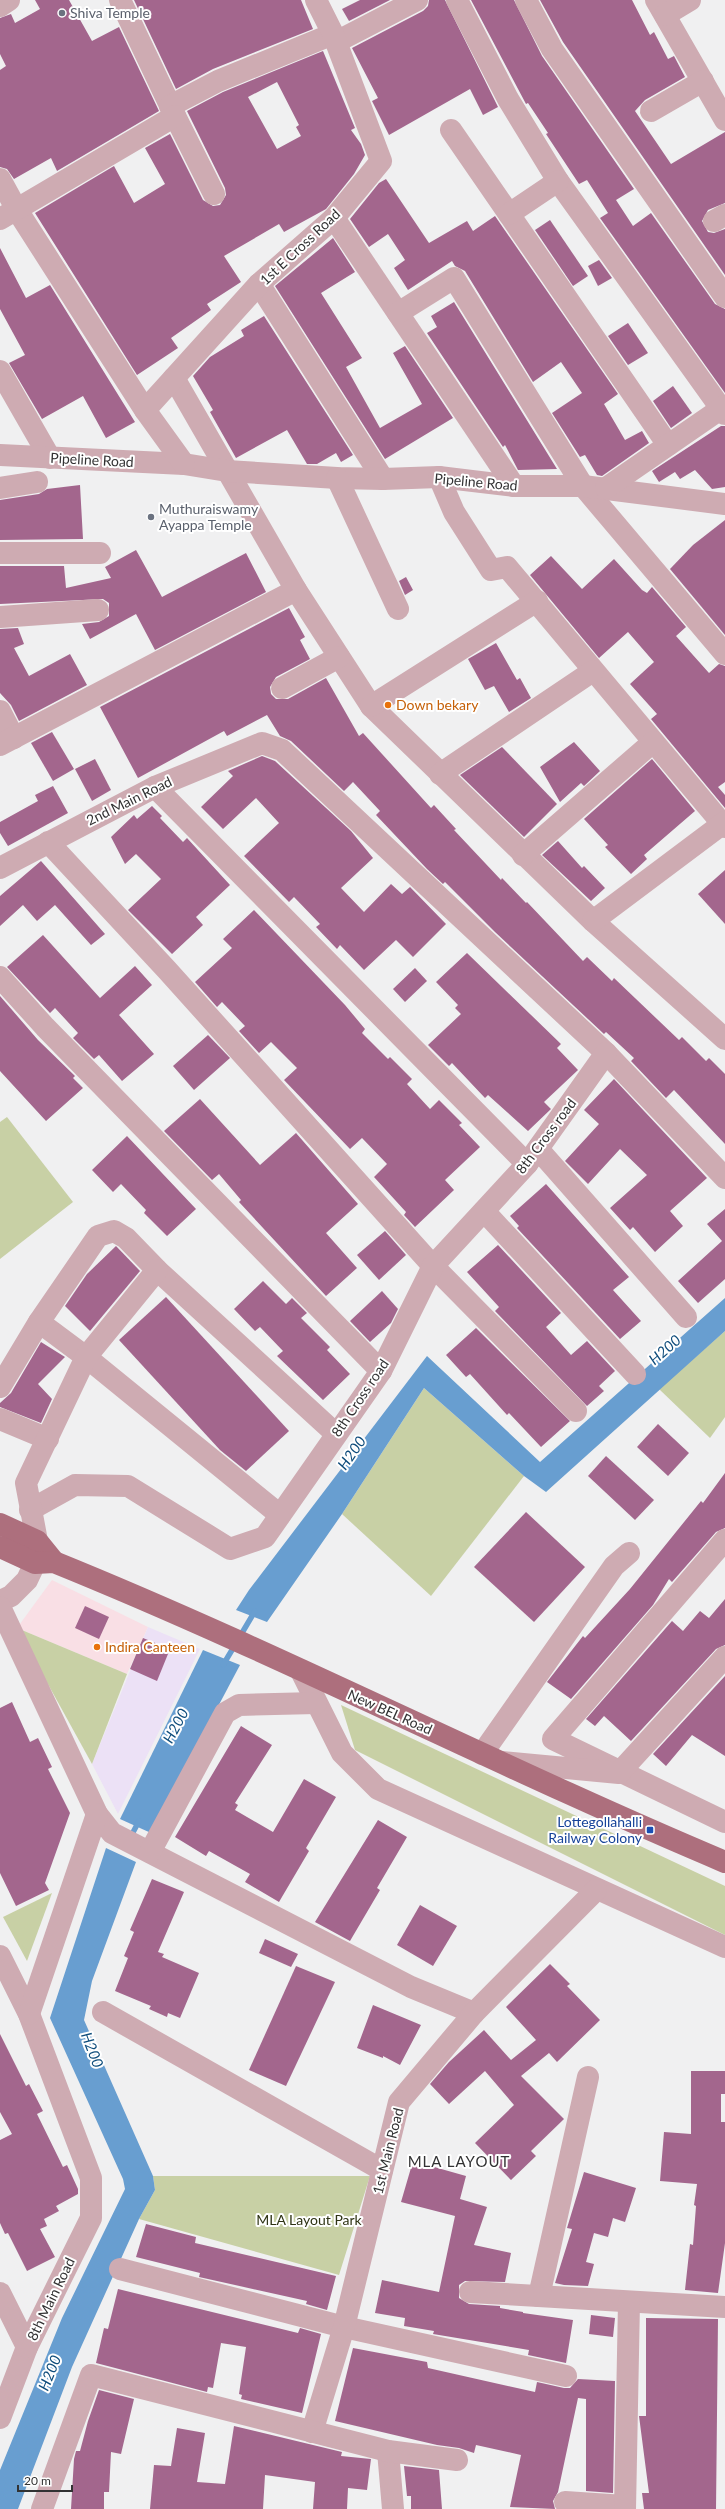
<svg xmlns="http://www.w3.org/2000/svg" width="725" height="2509" viewBox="0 0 725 2509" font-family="Lato,sans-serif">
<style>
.commercial{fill:#f9dfe5}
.industrial{fill:#ece1f6}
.green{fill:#c8d0a5}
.water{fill:#689ed0}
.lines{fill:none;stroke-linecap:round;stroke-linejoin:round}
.stream{stroke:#689ed0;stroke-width:5.5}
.building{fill:#a3668d;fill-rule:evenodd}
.minor{stroke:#ceabb2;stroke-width:22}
.major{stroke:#ad6f7d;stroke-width:22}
.worship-dot{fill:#6b7280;stroke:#fff;stroke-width:1.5}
.food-dot{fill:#e8710a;stroke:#fff;stroke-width:1.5}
.transit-dot{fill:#1a4fb4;stroke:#fff;stroke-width:1.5}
.labels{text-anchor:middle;stroke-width:4;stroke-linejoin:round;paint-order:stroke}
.worship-label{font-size:14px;fill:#5b616d;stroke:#fff;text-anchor:start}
.street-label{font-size:14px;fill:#323233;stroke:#fff}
.food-label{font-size:14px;fill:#c56008;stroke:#fff;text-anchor:start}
.transit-label{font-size:14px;fill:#164399;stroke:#fff;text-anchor:end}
.park-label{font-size:14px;fill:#2e3314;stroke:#fff}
.water-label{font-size:15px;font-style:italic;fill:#0e4c7b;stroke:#fff}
.neighbourhood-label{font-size:15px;letter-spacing:1px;fill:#323233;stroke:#fff}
</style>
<rect width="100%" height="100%" fill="#f0f0f1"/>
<polygon class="commercial" points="52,1580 148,1627 127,1674 17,1628"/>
<polygon class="industrial" points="148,1627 200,1649 118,1814 92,1764"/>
<g class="green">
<polygon points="7,1117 73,1202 0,1259 0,1122"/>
<polygon points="725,1331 725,1417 710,1438 659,1389"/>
<polygon points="424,1388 524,1476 431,1596 342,1514"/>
<polygon points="17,1628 127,1674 92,1764"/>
<polygon points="341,1705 725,1886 725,1935 355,1750"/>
<polygon points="52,1893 27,1961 3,1917"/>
<polygon points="153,2176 370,2176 339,2275 139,2219 155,2190"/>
</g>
<g class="water">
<polygon points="725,1298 725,1331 546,1492 524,1476 424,1388 342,1514 267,1622 236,1610 249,1590 427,1356 540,1462"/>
<polygon points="203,1650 240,1665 151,1833 120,1819"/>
<polygon points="106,1848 136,1862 92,1981 84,2020 153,2176 155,2190 139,2219 72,2367 18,2509 0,2509 0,2470 62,2318 125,2189 123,2179 50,2018"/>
</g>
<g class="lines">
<g class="stream">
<polyline points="239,1638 255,1611"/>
<polyline points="223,1665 235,1645"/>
<polyline points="130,1838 139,1821"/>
</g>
</g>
<g class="building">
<polygon points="35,0 69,0 92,41 119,27 159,111 57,171 51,158 14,179 7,169 0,167 0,70 6,66 0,54 0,18 11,14 15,23 40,9"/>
<polygon points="134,0 301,0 313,29 213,69 176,89"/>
<polygon points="360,0 390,0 349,21 342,9"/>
<polygon points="429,0 445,0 498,107 483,115 470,89 389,135 372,101 378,98 352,48 423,11 428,6"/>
<polygon points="471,0 514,0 542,56 634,189 616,200 633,226 651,213 715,304 725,309 725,393 600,218 608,213 587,180 579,184 546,134 548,133 528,103 526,104"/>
<polygon points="540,0 632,0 650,35 654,32 668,59 674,56 685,77 645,100 635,111 671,164 725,132 725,203 708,210 702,221 708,232 714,233 725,229 725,275 563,42"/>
<path d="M 323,51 L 355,128 L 351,130 L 361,144 L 365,155 L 354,174 L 326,209 L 284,232 L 279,224 L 224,256 L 241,282 L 207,304 L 211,310 L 171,338 L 178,348 L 137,375 L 35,213 L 114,166 L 134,203 L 165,184 L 145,148 L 170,134 L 203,200 L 213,206 L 220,205 L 226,195 L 225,188 L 187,111 L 223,92 ZM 277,82 L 299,125 L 296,127 L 301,136 L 277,149 L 248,97 Z"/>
<polygon points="386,179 429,243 467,221 473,231 495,216 618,394 604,404 625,440 642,431 649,443 602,476 597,475 585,455 580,457 552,413 582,393 561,362 533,382 465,271 455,266 452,261 408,290 394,268 405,260 388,234 369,247 350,219 379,183"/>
<polygon points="550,220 588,276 573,286 535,230"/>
<polygon points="333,238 355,272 321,293 362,358 346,367 380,428 422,404 393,353 405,346 453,418 385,459 275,286"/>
<polygon points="0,248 26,298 50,285 135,422 106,438 83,396 42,419 9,363 25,355 0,309"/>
<polygon points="599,260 612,278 598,286 588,266"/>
<polygon points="454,302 557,469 518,470 505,445 503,447 427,333 437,327 431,316"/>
<polygon points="264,316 353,455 341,462 336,453 317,464 307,464 287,430 236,458 210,412 213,410 193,376 210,357 244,336 241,330"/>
<polygon points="628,323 648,353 628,365 608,336"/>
<polygon points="673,386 692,413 671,428 653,401"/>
<polygon points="721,426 725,426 725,487 712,489 695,470 680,479 675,472 659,482 652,471"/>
<polygon points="80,485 83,539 0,540 0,500 39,494 47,489"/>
<polygon points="725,520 725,635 670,569 693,545"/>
<polygon points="136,550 162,597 246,553 266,592 155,650 136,614 90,639 82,624 99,622 109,616 109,603 103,599 0,604 0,566 64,566 66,588 111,578 105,567"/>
<polygon points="551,556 582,589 614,559 642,590 647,593 652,587 686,627 676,636 709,673 719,664 725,666 725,782 718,787 725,795 725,808 651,719 657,714 630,684 654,662 628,632 599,658 530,575"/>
<polygon points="406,577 413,590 405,595 399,581"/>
<polygon points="289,608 305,637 300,640 310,659 276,677 270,687 271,694 276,699 288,699 326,678 359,736 363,733 431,808 434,805 456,829 454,830 501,880 502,878 526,903 527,902 583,961 587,957 612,981 614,978 679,1040 682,1037 706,1061 709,1058 725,1074 725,1144 674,1090 666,1098 631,1061 634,1058 606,1032 604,1034 495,932 445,882 443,884 427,869 376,815 380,811 353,782 344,791 291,741 280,736 267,715 227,736 224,731 138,778 100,707"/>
<polygon points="18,628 24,644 14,648 29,676 70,654 87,685 19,721 11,705 0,693 0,629"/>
<polygon points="496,643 517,680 520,678 531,698 509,712 494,686 485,690 468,659"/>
<polygon points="52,732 74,769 53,781 31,743"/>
<polygon points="574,742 600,771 584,786 581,783 560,802 540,767"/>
<polygon points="502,747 557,804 524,837 460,775"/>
<polygon points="262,756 275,761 351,831 373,858 341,888 364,912 391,884 402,894 410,887 446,924 413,957 396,940 364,970 340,945 337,949 316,927 320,924 294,897 289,902 244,856 279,823 256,798 223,829 201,807 233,776 228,771"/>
<polygon points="95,759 111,790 92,801 75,769"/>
<polygon points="652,759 695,811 644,855 647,859 631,874 605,847 608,845 584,819"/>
<polygon points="53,786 68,813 8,846 0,833 0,822 38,801 35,795"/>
<polygon points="152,806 162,816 160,818 183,842 187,838 230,885 196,917 203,925 172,954 128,910 161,879 136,854 125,864 111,837 134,815 137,819"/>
<polygon points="558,841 582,868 584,866 605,888 591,901 542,855"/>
<polygon points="41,861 105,934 91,945 55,905 37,921 23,905 0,926 0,896"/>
<polygon points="725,870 725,924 698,894"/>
<polygon points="254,910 345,1005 365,1029 362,1033 388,1059 390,1057 412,1079 407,1084 430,1109 439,1100 462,1123 459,1125 480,1147 445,1180 454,1190 415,1227 404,1215 406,1212 374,1177 387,1164 362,1138 350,1149 284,1080 297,1068 271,1042 259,1053 239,1031 245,1026 222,1002 217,1007 195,982 232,948 223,939"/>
<polygon points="43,935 100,998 135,966 152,985 119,1015 154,1054 122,1081 99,1055 94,1059 73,1038 78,1033 55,1008 50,1013 7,967"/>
<polygon points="467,953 561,1044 557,1048 578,1070 544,1102 551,1109 528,1131 488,1095 485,1098 452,1063 449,1066 428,1045 461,1014 455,1008 458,1005 436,982"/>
<polygon points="415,968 427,981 405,1002 393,989"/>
<polygon points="0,996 38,1040 75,1076 73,1078 83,1088 46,1121 0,1071"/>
<polygon points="208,1035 230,1058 194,1090 173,1066"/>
<polygon points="614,1079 707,1178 670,1211 683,1226 655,1252 633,1227 630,1230 610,1208 647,1175 620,1149 588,1184 565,1161 599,1124 584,1110"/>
<polygon points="200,1099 260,1165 296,1133 358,1204 326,1233 357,1268 326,1296 239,1202 241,1200 219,1174 212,1180 164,1131"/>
<polygon points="127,1136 196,1209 167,1236 144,1213 146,1210 121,1184 113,1192 92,1170"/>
<polygon points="546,1184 629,1277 613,1290 641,1321 620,1339 517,1228 519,1226 510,1216"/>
<polygon points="725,1209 725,1279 698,1303 678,1281 722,1241 707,1224"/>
<polygon points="385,1231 406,1255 379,1280 357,1255"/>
<polygon points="498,1245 561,1313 546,1327 571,1355 587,1341 615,1371 599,1386 604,1391 587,1406 495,1311 499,1307 467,1272"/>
<polygon points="116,1246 140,1271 90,1331 65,1306 87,1274"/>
<polygon points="263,1281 286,1304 292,1298 307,1313 301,1318 330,1347 327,1350 350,1374 323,1400 277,1356 283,1351 260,1327 255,1331 234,1309"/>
<polygon points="382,1291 398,1309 391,1323 370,1342 350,1321"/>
<polygon points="166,1297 289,1431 246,1471 220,1450 119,1340"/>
<polygon points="476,1328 570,1421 541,1447 509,1413 507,1415 470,1374 466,1377 446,1355"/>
<polygon points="41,1342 65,1357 38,1384 52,1399 41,1423 0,1407 0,1403 11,1393"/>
<polygon points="658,1424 689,1453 668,1476 637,1447"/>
<polygon points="606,1456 654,1500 635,1520 588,1476"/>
<polygon points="725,1473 725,1528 716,1532 672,1582 669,1579 653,1605 571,1699 547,1682 583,1636 585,1638 630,1589 701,1501 703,1503"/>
<polygon points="526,1512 585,1567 534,1622 474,1567"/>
<polygon points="725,1599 725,1645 716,1649 631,1741 604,1716 595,1726 586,1719 672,1621 683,1631 700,1611 709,1618"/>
<polygon points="85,1606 109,1617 99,1639 75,1628"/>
<polygon points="143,1638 170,1649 157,1681 130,1669"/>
<polygon points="725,1676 725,1756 692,1735 666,1766 653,1754"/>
<polygon points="12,1702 30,1742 38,1738 52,1767 48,1769 70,1813 45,1883 49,1890 16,1906 0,1873 0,1708"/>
<polygon points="241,1726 272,1745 235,1803 238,1805 235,1810 273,1832 304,1779 336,1797 306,1848 309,1851 279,1902 245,1882 250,1874 209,1851 206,1856 175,1837"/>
<polygon points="378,1820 407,1837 377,1888 380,1890 350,1941 315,1922"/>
<polygon points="152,1879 184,1892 158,1952 164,1954 162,1957 199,1973 180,2018 168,2013 167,2017 149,2009 151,2006 115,1991 128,1958 124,1956 134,1932 130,1930"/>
<polygon points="420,1905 457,1926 433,1966 397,1945"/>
<polygon points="265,1939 298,1954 291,1967 259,1953"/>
<polygon points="550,1964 570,1984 567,1986 600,2020 557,2062 549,2053 521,2076 564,2119 531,2151 536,2156 511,2180 475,2143 514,2105 485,2071 449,2104 430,2084 449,2062 484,2030 511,2060 536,2040 506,2007"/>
<polygon points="296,1966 335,1982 286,2086 249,2070"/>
<polygon points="373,2005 421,2025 400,2065 383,2056 383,2058 357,2048"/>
<polygon points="0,2034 26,2086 29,2084 43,2111 37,2114 63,2167 67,2165 78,2189 78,2194 56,2206 59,2211 44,2219 47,2226 40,2229 55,2257 27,2271 8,2233 5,2234 0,2223 0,2140 12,2134 0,2112"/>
<polygon points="691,2071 725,2071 725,2094 721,2094 721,2122 725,2122 725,2243 718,2293 685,2290 690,2244 693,2245 696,2206 694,2205 697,2184 660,2181 664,2132 691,2134"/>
<polygon points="413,2161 466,2176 460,2199 487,2207 474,2245 511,2253 505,2282 465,2281 459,2285 459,2298 469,2304 500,2306 500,2308 523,2312 523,2313 573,2320 566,2363 528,2355 529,2350 433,2334 434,2331 404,2326 405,2318 375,2313 382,2280 439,2292 455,2216 401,2202"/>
<polygon points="584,2172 636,2188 625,2222 613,2218 608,2237 594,2233 586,2262 594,2264 588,2286 564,2285 555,2283 572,2229 567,2228"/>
<polygon points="146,2224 196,2237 195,2243 336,2276 327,2310 306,2304 307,2301 199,2277 200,2273 136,2257"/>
<polygon points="118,2289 298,2333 300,2328 321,2334 302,2413 241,2399 242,2395 239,2394 246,2347 221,2343 213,2388 208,2387 207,2392 96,2363 104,2328 108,2329"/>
<polygon points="591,2315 615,2318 613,2337 589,2334"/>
<polygon points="646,2318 718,2319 716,2509 644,2509 642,2493 649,2493 639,2416 646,2416"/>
<polygon points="353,2348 427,2362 428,2368 535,2392 537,2382 564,2388 570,2388 578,2379 615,2381 613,2493 586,2491 586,2399 578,2398 558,2492 553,2501 555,2509 510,2507 521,2455 476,2445 474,2453 459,2448 437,2445 335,2421"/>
<polygon points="99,2390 134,2399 121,2454 111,2452 109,2492 104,2492 104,2509 71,2509 74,2459 76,2451 80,2451 88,2421"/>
<polygon points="234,2426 342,2452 341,2456 371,2459 367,2490 348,2488 347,2509 313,2509 315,2482 265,2475 263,2509 150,2509 154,2465 171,2466 177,2428 205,2433 197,2482 225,2484"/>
<polygon points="404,2466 439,2470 442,2509 411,2509 411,2496 407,2496"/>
</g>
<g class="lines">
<g class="minor">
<polyline points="120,0 175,116 214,194"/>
<polyline points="457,0 508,99 558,181 725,414"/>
<polyline points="526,0 552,49 725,297"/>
<polyline points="656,0 725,120"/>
<polyline points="0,6 9,0"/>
<polyline points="665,15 690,0"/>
<polyline points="336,42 417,0"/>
<polyline points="170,106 218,81 333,34"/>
<polyline points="651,111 703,81"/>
<polyline points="451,130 668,445"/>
<polyline points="0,179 17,210 145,410"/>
<polyline points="509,214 558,181"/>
<polyline points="334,218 514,486"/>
<polyline points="0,219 175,116"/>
<polyline points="714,221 725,215"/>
<polyline points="259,284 383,479"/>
<polyline points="398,313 454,278 583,486 725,654"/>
<polyline points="0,371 50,458"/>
<polyline points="174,378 296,590 371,706 593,921 725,1039"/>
<polyline points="0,455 184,464 227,471 337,478 383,479 439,477 514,486 583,486 725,504"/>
<polyline points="184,464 145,410 259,284 334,218 381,161 333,34 316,0"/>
<polyline points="439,477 454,512 491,570 507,567 725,827"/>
<polyline points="337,478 398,609"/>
<polyline points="0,488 37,482"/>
<polyline points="606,488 725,406"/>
<polyline points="0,553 100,553"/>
<polyline points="0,617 98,610"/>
<polyline points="282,688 339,657"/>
<polyline points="371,706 537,601"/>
<polyline points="0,711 14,738"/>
<polyline points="0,745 296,590"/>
<polyline points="440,774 593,671"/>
<polyline points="155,787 527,1164"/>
<polyline points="48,842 167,970 433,1266 576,1411"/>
<polyline points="523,855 653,742"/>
<polyline points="0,868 155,787 262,743 282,750 606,1053 725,1178"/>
<polyline points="593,921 725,822"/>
<polyline points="0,977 45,1027 381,1371"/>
<polyline points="538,1149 686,1317"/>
<polyline points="484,1211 635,1374"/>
<polyline points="39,1322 86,1357 280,1515"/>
<polyline points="0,1387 39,1322 98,1236 114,1231 126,1238 157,1270 336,1434"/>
<polyline points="0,1419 48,1439"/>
<polyline points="30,1510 75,1485 128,1486 230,1549 265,1537 381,1371 433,1266 527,1164 606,1053"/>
<polyline points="725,1540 553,1739 725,1822"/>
<polyline points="0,1601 11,1596 27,1580 35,1563 37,1541 26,1483 86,1357 157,1270"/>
<polyline points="0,1607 97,1814 112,1833 411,1987 474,2013"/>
<polyline points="301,1671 342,1753 378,1789 725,1947"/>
<polyline points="482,1754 614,1566 629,1553"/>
<polyline points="502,1762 619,1773 725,1657"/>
<polyline points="150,1852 225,1713 239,1705 316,1703"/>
<polyline points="0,1956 29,2014 91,2178 91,2218 27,2347 0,2418"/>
<polyline points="103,2012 382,2170"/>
<polyline points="29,2014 97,1814"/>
<polyline points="120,2269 344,2327 566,2376"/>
<polyline points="470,2292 725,2307"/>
<polyline points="0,2293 27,2347"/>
<polyline points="539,2296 588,2077"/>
<polyline points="312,2432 344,2327 399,2102 474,2013 596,1890"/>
<polyline points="388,2451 393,2509"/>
<polyline points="565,2502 625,2506"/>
<polyline points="42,2509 91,2375 388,2451 457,2460"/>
<polyline points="625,2509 629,2302"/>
</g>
<g class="major">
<polyline points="0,1524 37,1541 54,1562"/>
<path d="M 0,1547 L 35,1563 L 54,1562 C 281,1654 499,1767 725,1862"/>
</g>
</g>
<g class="worship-dot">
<circle cx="62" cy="13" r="4"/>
<circle cx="151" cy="517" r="4"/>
</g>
<g class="food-dot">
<circle cx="388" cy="705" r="4"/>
<circle cx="97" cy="1647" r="4"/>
</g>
<rect class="transit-dot" x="646" y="1826" width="8" height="8" rx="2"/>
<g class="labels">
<g class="worship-label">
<text x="70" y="18">Shiva Temple</text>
<text x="159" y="514">Muthuraiswamy<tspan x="159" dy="16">Ayappa Temple</tspan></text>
</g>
<g class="street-label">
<text transform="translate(300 247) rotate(-43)" y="5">1st E Cross Road</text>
<text transform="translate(92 460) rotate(3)" y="5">Pipeline Road</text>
<text transform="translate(476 482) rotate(5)" y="5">Pipeline Road</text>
<text transform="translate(129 801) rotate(-26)" y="5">2nd Main Road</text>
<text transform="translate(546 1136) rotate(-53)" y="5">8th Cross road</text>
<text transform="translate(360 1398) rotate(-56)" y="5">8th Cross road</text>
<text transform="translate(390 1712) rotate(24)" y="5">New BEL Road</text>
<text transform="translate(388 2151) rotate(-76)" y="5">1st Main Road</text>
<text transform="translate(51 2299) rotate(-64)" y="5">8th Main Road</text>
</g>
<g class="food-label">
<text x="396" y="710">Down bekary</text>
<text x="105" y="1652">Indira Canteen</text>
</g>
<g class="transit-label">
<text x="642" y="1827">Lottegollahalli<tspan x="642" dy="16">Railway Colony</tspan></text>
</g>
<g class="park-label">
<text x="309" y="2225">MLA Layout Park</text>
</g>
<g class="water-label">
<text transform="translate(665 1350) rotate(-41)" y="5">H200</text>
<text transform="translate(352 1453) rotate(-55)" y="5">H200</text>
<text transform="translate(176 1726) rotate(-62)" y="5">H200</text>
<text transform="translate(92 2050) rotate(69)" y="5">H200</text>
<text transform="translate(50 2373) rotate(-68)" y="5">H200</text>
</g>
<g class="neighbourhood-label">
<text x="459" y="2167">MLA LAYOUT</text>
</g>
</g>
<path d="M18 2485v6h54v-6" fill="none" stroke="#323233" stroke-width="2"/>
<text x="24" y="2485" font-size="12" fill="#323233" stroke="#ffffff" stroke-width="3" paint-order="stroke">20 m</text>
</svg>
